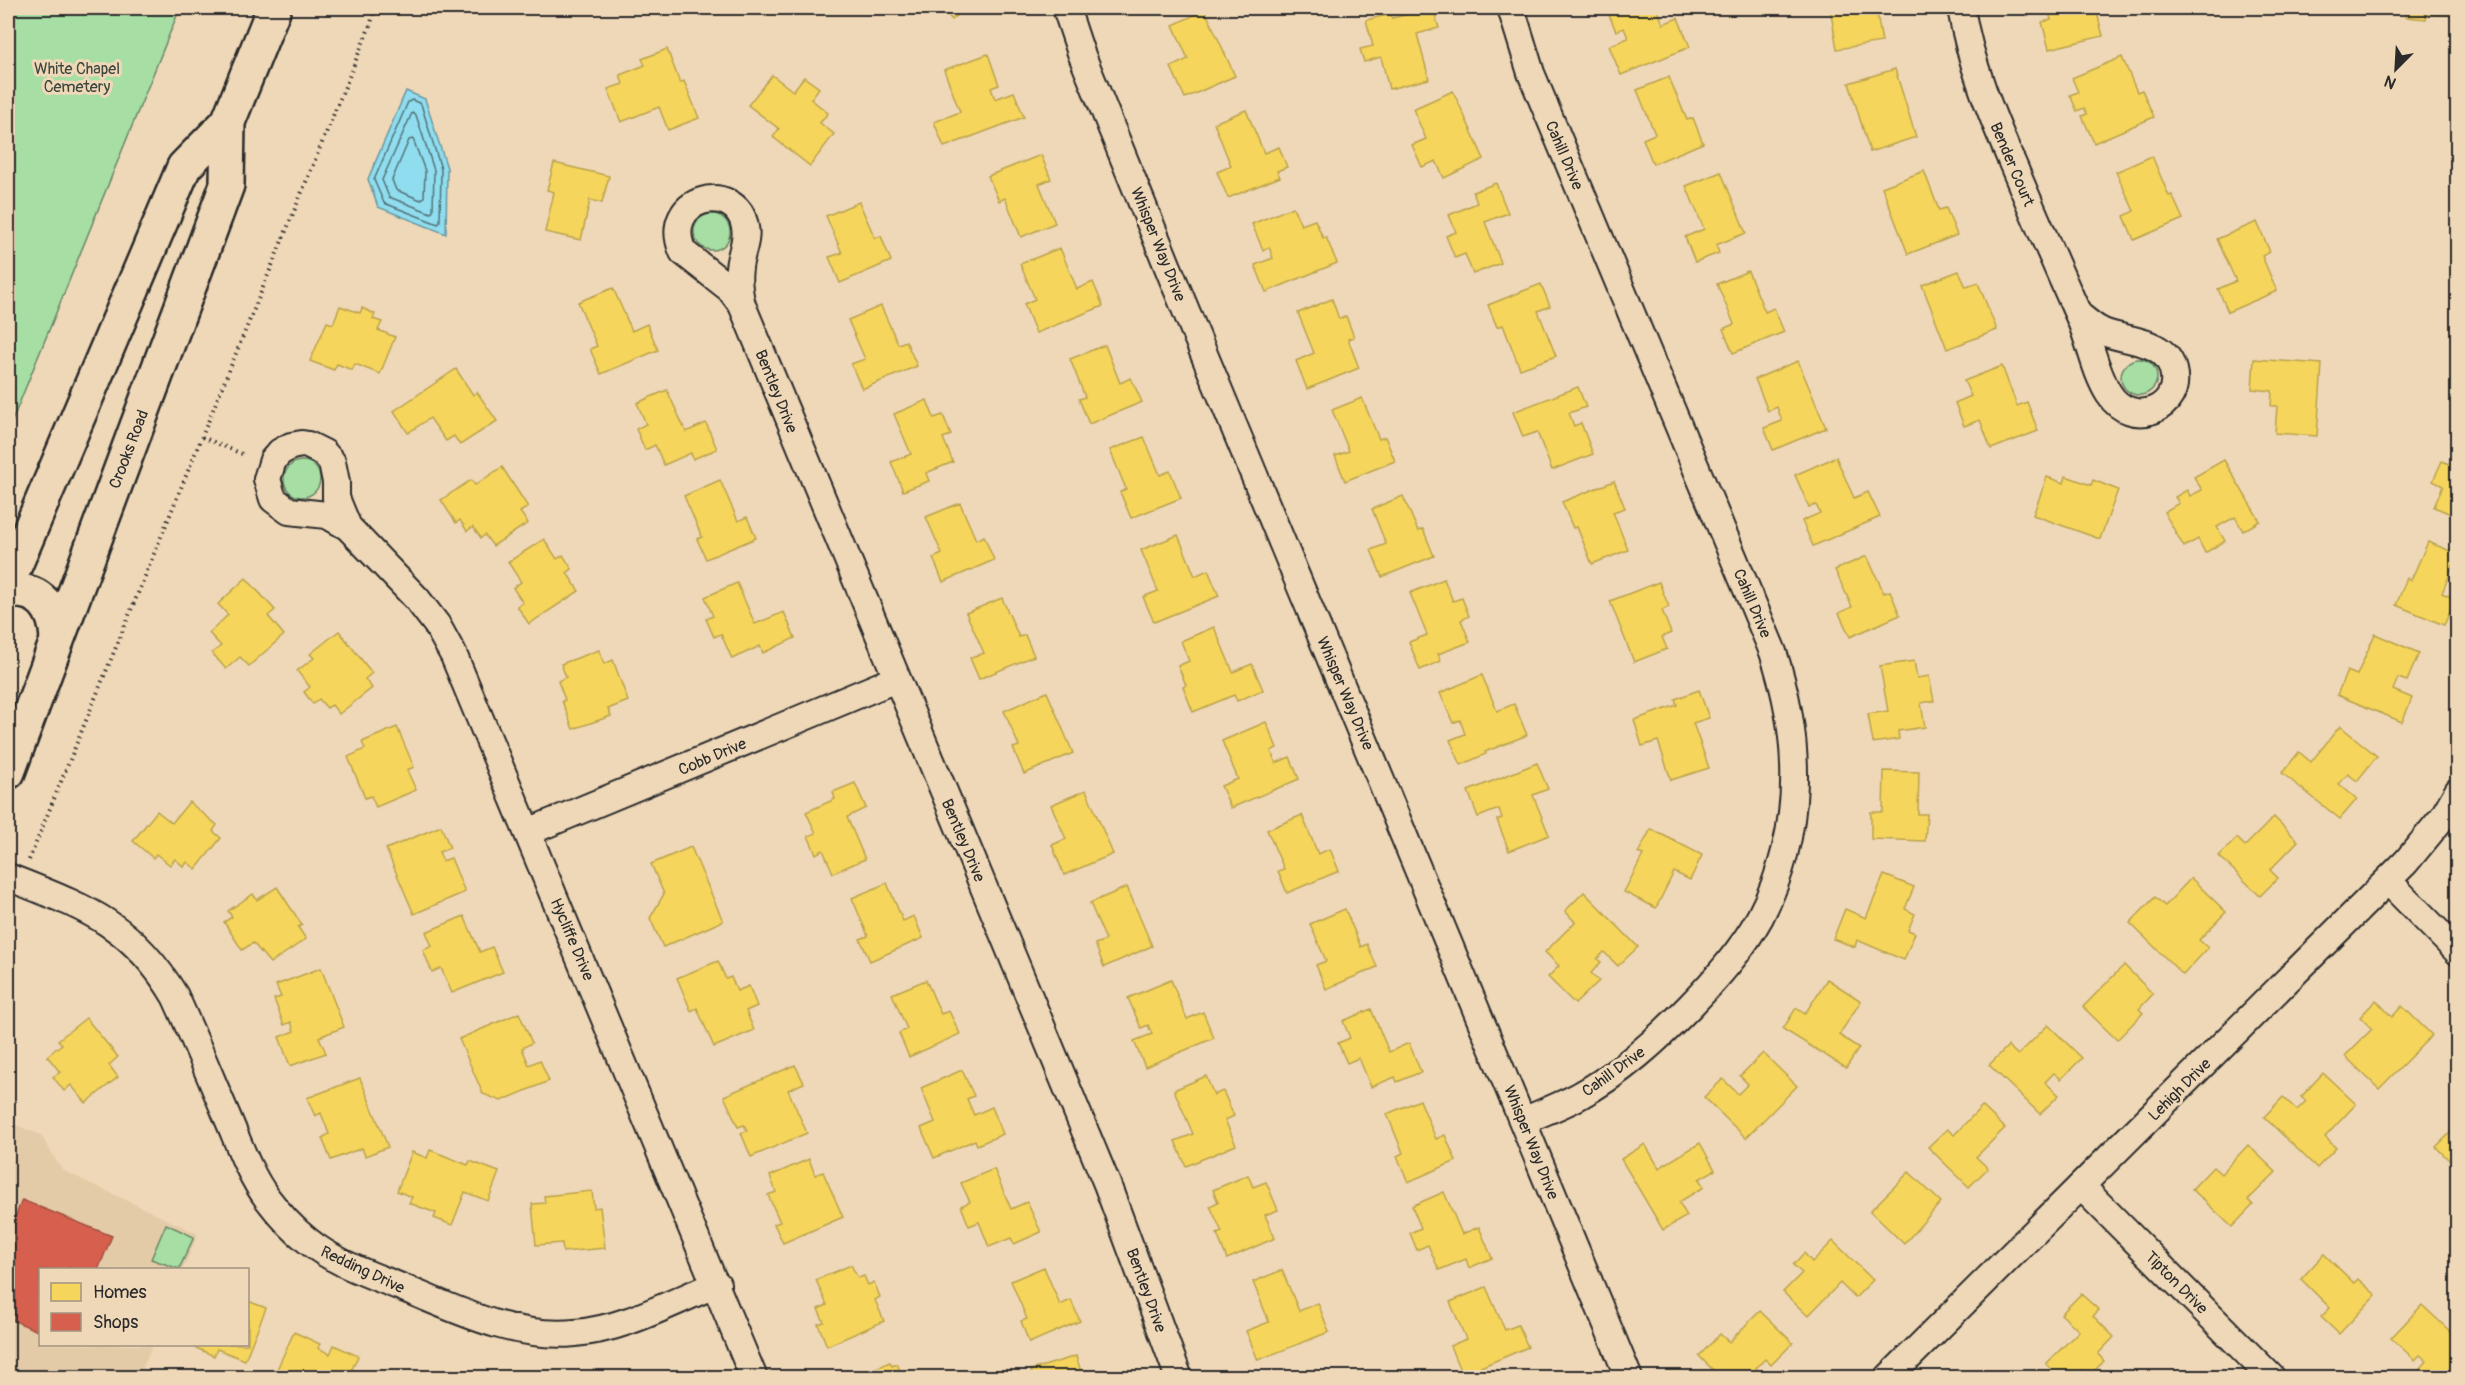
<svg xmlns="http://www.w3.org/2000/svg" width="2465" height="1385" viewBox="0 0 2465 1385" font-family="Pangolin,sans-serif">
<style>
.built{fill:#e4cba7}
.green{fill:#a6dea3;stroke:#688467;stroke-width:1.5}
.water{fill:#8fddee;stroke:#6796a0;stroke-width:1.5}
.homes{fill:#f6d55c;stroke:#b9a24d;stroke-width:1.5}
.shops{fill:#d6604d;stroke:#a35043;stroke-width:1.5}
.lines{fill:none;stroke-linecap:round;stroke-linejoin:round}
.shore{stroke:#537279;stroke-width:1.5}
.minor-casing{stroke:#2b2b2b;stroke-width:30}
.secondary-casing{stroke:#2b2b2b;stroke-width:38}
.path{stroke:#2b2b2b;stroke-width:4;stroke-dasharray:1.5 4.5;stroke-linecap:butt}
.minor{stroke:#efd8b8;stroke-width:26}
.secondary{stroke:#efd8b8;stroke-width:33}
.labels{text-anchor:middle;stroke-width:6;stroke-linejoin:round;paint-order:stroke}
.park-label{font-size:16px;fill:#3d463d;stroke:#efd8b8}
.street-label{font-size:16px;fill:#2b2b2b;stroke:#efd8b8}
</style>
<rect width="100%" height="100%" fill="#efd8b8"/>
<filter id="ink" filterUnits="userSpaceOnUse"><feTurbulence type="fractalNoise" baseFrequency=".0167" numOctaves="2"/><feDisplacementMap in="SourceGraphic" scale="12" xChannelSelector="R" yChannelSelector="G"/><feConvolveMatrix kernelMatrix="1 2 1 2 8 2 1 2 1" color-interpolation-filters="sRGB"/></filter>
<g filter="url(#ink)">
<polygon class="built" points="8,1122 41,1135 62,1170 198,1234 183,1269 40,1270 40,1344 153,1345 139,1377 8,1377"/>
<g class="green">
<polygon points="8,8 180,8 8,431"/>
<circle cx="712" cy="232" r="18"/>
<circle cx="2139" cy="377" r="18"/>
<circle cx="302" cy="479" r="18"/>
<polygon points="166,1224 194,1237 179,1269 151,1259"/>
</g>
<polygon class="water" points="406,91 425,99 447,168 446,234 378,207 368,179"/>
<g class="homes">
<polygon points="942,8 966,8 952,20"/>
<polygon points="1433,8 1439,28 1417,34 1429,79 1389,89 1381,57 1364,62 1360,49 1373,46 1366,20 1391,14 1392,18"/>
<polygon points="1606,8 1657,8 1663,24 1678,18 1690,47 1621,75 1609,46 1628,38 1624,28 1616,31"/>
<polygon points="1830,8 1876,8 1882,42 1837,49"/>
<polygon points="2048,8 2089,8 2090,11 2096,9 2103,36 2049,49 2042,22 2051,20"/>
<polygon points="2317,8 2336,8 2334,14"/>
<polygon points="2342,8 2361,8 2360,12"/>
<polygon points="2406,8 2458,8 2458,16 2426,14 2426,19 2406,17"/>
<polygon points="1205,10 1235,76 1185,98 1171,67 1188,59 1173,25"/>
<polygon points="667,49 680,83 684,81 699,118 668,130 659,107 621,122 608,89 623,84 620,75 645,65 642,59"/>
<polygon points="988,54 999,85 991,88 995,99 1014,92 1024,117 944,147 934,122 960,112 944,70"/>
<polygon points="2122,57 2137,92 2142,90 2154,117 2094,143 2082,116 2087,114 2084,108 2077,111 2070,95 2078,92 2072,78"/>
<polygon points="1895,69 1916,137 1870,152 1849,83"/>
<polygon points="772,75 793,91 804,77 819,88 811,99 828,113 820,123 834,134 810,166 773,137 779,129 748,105"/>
<polygon points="1669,77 1687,120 1693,118 1703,143 1653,164 1643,139 1655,134 1637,90"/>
<polygon points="1453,91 1484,159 1444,178 1436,161 1422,167 1412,145 1426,139 1413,109"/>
<polygon points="1246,110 1264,153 1279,147 1287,167 1277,171 1280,177 1228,198 1217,172 1231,166 1214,123"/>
<polygon points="1041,155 1051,179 1039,184 1055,223 1021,237 1005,198 999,201 988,176"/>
<polygon points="2152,156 2169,196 2172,195 2183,219 2134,240 2124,216 2134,211 2116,172"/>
<polygon points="554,163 609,176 602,203 590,200 581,240 545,232 554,192 547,190"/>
<polygon points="1924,171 1939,210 1946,208 1957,235 1908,254 1882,187"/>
<polygon points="1721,172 1746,233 1716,245 1719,253 1695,262 1685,237 1704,229 1686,186"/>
<polygon points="1496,183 1508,213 1485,222 1501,263 1473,274 1465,254 1455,258 1446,236 1456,232 1449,215 1477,203 1473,192"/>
<polygon points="859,202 875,238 881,236 891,261 840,283 829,257 842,253 826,216"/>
<polygon points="1293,207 1301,225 1315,220 1323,238 1326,237 1337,263 1266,292 1255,265 1273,258 1269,247 1263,250 1252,224"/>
<polygon points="2257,222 2270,252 2262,256 2277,291 2228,312 2218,289 2236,281 2217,239"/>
<polygon points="1060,248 1077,289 1093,282 1103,306 1036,333 1024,304 1035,299 1020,264"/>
<polygon points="1748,271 1765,312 1774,308 1784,332 1733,353 1723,329 1734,324 1717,284"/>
<polygon points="1959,271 1966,287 1978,283 1997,330 1947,349 1922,285"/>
<polygon points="1541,284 1550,306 1538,311 1556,356 1520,369 1503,325 1497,327 1488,305"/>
<polygon points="613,288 632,331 647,324 658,350 601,374 590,349 597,346 578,302"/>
<polygon points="1332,299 1339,319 1346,316 1354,337 1348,339 1359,368 1307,389 1296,361 1314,353 1298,313"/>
<polygon points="340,306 360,313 362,308 375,314 373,319 382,322 378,330 395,337 380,374 355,364 352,370 337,364 334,370 310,361 327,322 333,324"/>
<polygon points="881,306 898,344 906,341 917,366 862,389 851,364 865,359 848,320"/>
<polygon points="1105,345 1120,383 1131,378 1142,402 1089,424 1079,399 1085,397 1070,359"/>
<polygon points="2254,359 2322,364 2317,436 2275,433 2277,406 2271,406 2272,391 2252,389"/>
<polygon points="1798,361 1826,428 1773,450 1764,428 1782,421 1777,407 1768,411 1755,379"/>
<polygon points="2002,366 2017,406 2027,402 2038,431 1991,449 1980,420 1964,426 1955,403 1971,396 1964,381"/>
<polygon points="456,369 473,395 477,392 497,421 460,445 454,436 446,441 430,418 408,433 394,411"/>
<polygon points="1578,387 1586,407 1569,413 1574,426 1581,423 1593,454 1552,470 1537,432 1523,437 1513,412"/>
<polygon points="667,390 686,432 706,423 717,449 693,459 691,453 664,465 655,445 645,450 636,429 646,424 637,403"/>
<polygon points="1362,398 1379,439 1385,437 1395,461 1345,481 1335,456 1349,451 1332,410"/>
<polygon points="927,400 934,418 943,415 951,435 943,438 953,462 926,473 929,481 903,491 891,462 911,454 894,414"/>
<polygon points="1144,437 1160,475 1170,471 1181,498 1131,518 1120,492 1126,489 1110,450"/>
<polygon points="2458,452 2458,529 2451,526 2456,516 2434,507 2443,486 2433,481 2442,461 2452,465"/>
<polygon points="1836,457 1854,498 1868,492 1880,517 1813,546 1802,521 1820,513 1816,505 1809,507 1795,475"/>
<polygon points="2224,460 2260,521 2243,531 2235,517 2217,527 2225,541 2205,553 2198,539 2184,547 2164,512 2179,503 2175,497 2187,490 2190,496 2202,490 2194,477"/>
<polygon points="502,467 528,507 520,512 528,523 493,546 485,535 481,538 473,527 467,531 460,520 456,523 441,500 471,480 475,485"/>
<polygon points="2066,476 2091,485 2093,480 2118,490 2100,539 2033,515 2047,477 2064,483"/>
<polygon points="720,480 738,521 747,517 756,538 706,559 697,539 702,537 684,496"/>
<polygon points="1614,481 1625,508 1613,512 1628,550 1592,564 1577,527 1573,528 1562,502"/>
<polygon points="1403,496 1418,531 1423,529 1434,556 1382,577 1371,550 1386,544 1372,509"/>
<polygon points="960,503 976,540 984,536 994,560 943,582 933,558 942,554 926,517"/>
<polygon points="1178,535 1195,576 1208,570 1219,596 1154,622 1143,597 1158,591 1141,550"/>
<polygon points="544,539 557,559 563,555 572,569 567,573 579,591 529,624 517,606 523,603 513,588 521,582 508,562"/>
<polygon points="2428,542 2458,554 2442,593 2456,599 2444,625 2396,605 2407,578 2411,580"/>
<polygon points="1867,556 1884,593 1890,591 1900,615 1850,637 1839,613 1852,607 1835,570"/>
<polygon points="246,578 275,610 268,616 284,635 249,666 240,657 226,669 212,653 221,646 209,633 228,615 218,604"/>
<polygon points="1444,579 1453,601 1462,598 1469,616 1461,620 1470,642 1438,654 1441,661 1420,670 1409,642 1427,635 1410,593"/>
<polygon points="1659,582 1669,607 1662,610 1671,633 1662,637 1667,649 1634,662 1610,601"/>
<polygon points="737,583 755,624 784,612 795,638 763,653 760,646 732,659 721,634 714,637 706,619 713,616 705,597"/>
<polygon points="1002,598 1019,637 1025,635 1034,656 979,679 970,658 984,653 966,613"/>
<polygon points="1214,627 1233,672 1252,664 1263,690 1237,701 1234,695 1193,712 1183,687 1186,685 1178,666 1189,661 1181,641"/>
<polygon points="339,631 372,673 365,679 372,688 339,714 332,705 327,708 319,699 313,704 304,692 310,687 297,671 314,658 310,654"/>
<polygon points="2375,634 2419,653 2407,681 2398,678 2393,690 2412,698 2402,722 2337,695 2347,671 2357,675"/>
<polygon points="599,650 604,664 613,660 628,701 608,709 611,716 573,729 562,701 565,700 558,681 566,677 561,664"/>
<polygon points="1914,661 1917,678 1929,676 1934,701 1921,703 1925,727 1898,731 1899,739 1873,743 1868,714 1888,711 1880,666"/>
<polygon points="1482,675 1497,711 1514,704 1527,735 1485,752 1486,754 1461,765 1450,740 1465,734 1460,720 1453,723 1440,693"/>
<polygon points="1699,690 1709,718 1693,723 1709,768 1671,780 1658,741 1642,746 1634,720 1677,705 1675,699"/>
<polygon points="1047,692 1073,753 1024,774 1013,748 1019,746 1004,711"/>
<polygon points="1266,722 1277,748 1271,751 1276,763 1290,757 1299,779 1231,808 1221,786 1238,779 1222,741"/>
<polygon points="2340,726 2377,756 2357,781 2348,774 2339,784 2357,799 2340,819 2282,773 2299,752 2311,762"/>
<polygon points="397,727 414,767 407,770 416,790 376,807 371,796 365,798 348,757 365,749 362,742"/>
<polygon points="1537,763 1548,789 1533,795 1549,835 1509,851 1497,820 1502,818 1499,809 1478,817 1468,791"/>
<polygon points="1884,771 1919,772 1918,814 1927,814 1925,841 1871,839 1871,812 1883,812"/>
<polygon points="855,783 866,808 847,817 865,859 833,873 823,850 816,854 808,836 816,833 806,812 835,799 833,792"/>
<polygon points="1086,790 1113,854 1064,875 1052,845 1066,839 1051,805"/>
<polygon points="189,802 217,825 213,831 221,838 196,869 187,862 184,867 175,859 170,865 156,854 153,858 133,841 157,811 172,823"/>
<polygon points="1302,815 1318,854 1330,849 1339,871 1287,893 1278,871 1284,869 1267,830"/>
<polygon points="2274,817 2298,841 2270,870 2278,878 2260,896 2219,856 2237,838 2245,846"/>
<polygon points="441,826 450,848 439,852 443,861 451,858 465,892 414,914 386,849"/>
<polygon points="1651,829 1702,855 1690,880 1674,872 1656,908 1624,892 1643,855 1638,853"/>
<polygon points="691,847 723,921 663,947 650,918 664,894 651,864"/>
<polygon points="1884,875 1914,887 1905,909 1915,914 1908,930 1915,933 1904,960 1857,940 1855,947 1833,939 1845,909 1866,918"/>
<polygon points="2191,878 2226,912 2199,940 2208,948 2183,975 2130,923 2155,897 2165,906"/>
<polygon points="887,883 903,921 914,916 923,938 870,961 860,939 868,936 852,898"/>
<polygon points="277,887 302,925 298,927 306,939 270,963 253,943 242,950 224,922 232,917 228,911 253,894 257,900"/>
<polygon points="1127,887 1152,946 1104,967 1095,944 1106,940 1090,903"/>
<polygon points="1584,892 1638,947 1618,966 1604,952 1597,959 1601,962 1591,973 1599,981 1575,1004 1548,977 1559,966 1545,952 1575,922 1565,911"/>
<polygon points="1345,909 1361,947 1367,944 1377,967 1326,989 1316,965 1326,961 1310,924"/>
<polygon points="464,916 480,952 492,947 503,972 452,993 441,968 432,972 423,950 432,946 426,932"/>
<polygon points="718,961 726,979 731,977 737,991 749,986 757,1006 746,1011 754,1030 714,1047 697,1008 691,1011 677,978"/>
<polygon points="2124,965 2153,994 2139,1009 2143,1013 2117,1040 2083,1007"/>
<polygon points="321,968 344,1027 319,1037 326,1053 290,1066 279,1037 294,1031 291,1022 284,1025 274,999 281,997 276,985"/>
<polygon points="1827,979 1861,1001 1839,1035 1859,1048 1846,1068 1783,1029 1796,1008 1805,1014"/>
<polygon points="926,980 941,1014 949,1011 960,1034 909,1057 899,1033 907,1029 892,994"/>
<polygon points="1171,980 1187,1019 1203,1012 1214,1038 1145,1067 1134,1041 1152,1034 1148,1025 1141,1028 1128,998"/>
<polygon points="2376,1000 2392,1017 2402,1006 2432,1035 2379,1089 2345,1056 2372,1029 2360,1017"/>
<polygon points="1371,1009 1389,1052 1409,1043 1421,1072 1397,1082 1395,1077 1371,1087 1359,1058 1347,1063 1338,1043 1350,1038 1343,1021"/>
<polygon points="519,1013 532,1043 522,1048 529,1065 540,1060 549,1081 501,1101 483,1094 459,1039"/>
<polygon points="86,1018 118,1057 109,1065 118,1077 86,1103 71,1085 64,1091 53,1077 60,1072 47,1056 62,1044 58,1040"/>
<polygon points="2048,1025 2082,1058 2061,1079 2054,1073 2045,1082 2059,1095 2040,1114 1989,1065 2008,1046 2018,1055"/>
<polygon points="1763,1053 1797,1086 1746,1138 1704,1097 1723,1079 1738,1094 1748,1084 1740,1076"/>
<polygon points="795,1065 804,1083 788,1090 807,1133 751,1157 741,1133 747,1131 744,1125 738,1127 724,1096"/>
<polygon points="962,1070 974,1096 967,1099 974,1115 992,1107 1003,1134 977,1145 975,1140 934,1158 921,1128 935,1122 921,1088"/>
<polygon points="2323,1073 2356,1104 2325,1137 2336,1148 2317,1168 2264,1117 2283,1097 2297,1110 2306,1101 2301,1097"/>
<polygon points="1206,1076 1214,1095 1223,1091 1234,1116 1225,1120 1236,1145 1186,1166 1175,1141 1193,1134 1174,1090"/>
<polygon points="360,1078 388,1147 365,1156 362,1148 331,1160 322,1138 329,1134 321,1113 315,1116 307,1098"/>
<polygon points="1420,1100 1436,1139 1445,1135 1456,1161 1408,1182 1397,1156 1403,1153 1387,1114"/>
<polygon points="1982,1106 2005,1128 1976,1157 1988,1168 1969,1187 1928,1147 1947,1129 1954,1135"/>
<polygon points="2458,1125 2458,1167 2457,1168 2436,1147"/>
<polygon points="1700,1143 1715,1170 1699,1179 1704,1187 1679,1202 1687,1216 1663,1230 1621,1159 1645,1144 1659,1168"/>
<polygon points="2248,1145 2276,1172 2248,1200 2253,1205 2232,1227 2192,1189 2213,1167 2221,1174"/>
<polygon points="430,1150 468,1165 470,1161 499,1172 488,1201 465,1192 452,1225 434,1218 436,1213 409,1203 412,1197 397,1191 412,1152 427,1158"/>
<polygon points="809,1159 815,1175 823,1172 843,1217 783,1243 774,1224 780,1222 768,1195 776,1192 770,1176"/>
<polygon points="994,1169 1011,1209 1027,1202 1041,1232 1014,1244 1011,1238 989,1247 979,1222 969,1226 961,1206 970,1202 961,1183"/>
<polygon points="1909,1172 1941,1202 1904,1244 1870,1211"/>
<polygon points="1248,1175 1253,1187 1266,1182 1278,1210 1265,1215 1275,1238 1227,1259 1217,1234 1222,1232 1210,1206 1218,1202 1213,1190"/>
<polygon points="592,1191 594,1208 600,1207 605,1248 563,1252 562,1243 536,1245 532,1204 545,1203 544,1196"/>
<polygon points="1444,1192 1462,1234 1479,1227 1492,1258 1469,1268 1466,1259 1439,1270 1428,1245 1417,1250 1410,1233 1421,1228 1412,1206"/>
<polygon points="1833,1241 1873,1280 1855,1298 1840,1283 1808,1316 1783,1292 1802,1273 1793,1265 1804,1253 1812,1262"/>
<polygon points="2324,1254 2354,1283 2358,1279 2376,1295 2339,1334 2321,1317 2330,1308 2301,1279"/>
<polygon points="851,1265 858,1278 864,1276 868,1285 874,1282 880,1297 875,1300 884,1321 827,1346 818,1324 824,1322 818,1309 827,1305 816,1280"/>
<polygon points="1044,1267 1060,1305 1071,1300 1080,1321 1029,1343 1021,1321 1027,1319 1011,1281"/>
<polygon points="1282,1270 1299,1311 1318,1303 1329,1332 1258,1360 1246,1331 1269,1322 1253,1282"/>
<polygon points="1486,1287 1505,1330 1518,1325 1528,1347 1462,1375 1450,1346 1466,1339 1450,1302"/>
<polygon points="2081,1294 2099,1310 2093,1316 2114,1337 2098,1354 2104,1361 2089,1376 2083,1370 2075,1378 2060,1378 2046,1364 2079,1331 2061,1314"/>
<polygon points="248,1301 266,1308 245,1360 217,1349 214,1356 194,1347 195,1344 248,1344"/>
<polygon points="2422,1305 2453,1334 2458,1328 2458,1370 2451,1378 2416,1378 2414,1376 2427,1361 2420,1355 2415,1360 2391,1338"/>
<polygon points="1760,1311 1793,1343 1771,1365 1765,1359 1756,1368 1765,1378 1721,1378 1699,1356 1720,1334 1729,1342"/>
<polygon points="294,1332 320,1344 318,1348 330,1354 334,1345 358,1356 348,1378 273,1378"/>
<polygon points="1076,1356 1083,1378 1033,1378 1031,1370"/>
<polygon points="890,1362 892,1366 897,1364 903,1378 853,1378"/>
<polygon points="1322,1373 1323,1378 1305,1378"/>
</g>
<polygon class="shops" points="22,1200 112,1236 98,1270 76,1270 70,1267 69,1270 40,1270 40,1332 8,1318 8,1234"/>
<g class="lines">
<g class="shore">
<polygon points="412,100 421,104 441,169 440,221 438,224 384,203 374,180 408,102"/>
<polygon points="412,113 416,115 434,170 433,210 431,213 389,197 382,180"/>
<polygon points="413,139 425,171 424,197 421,200 396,190 392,180 409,140"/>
</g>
<defs>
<g id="minor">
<polyline points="1066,8 1081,53 1172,277 1629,1378"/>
<path d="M 1511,8 L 1531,73 L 1773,652 C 1802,740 1804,832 1760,917 C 1742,950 1716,979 1690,1006 C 1657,1040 1620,1074 1577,1097 C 1560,1106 1541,1113 1523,1121"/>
<path d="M 1961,8 C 1970,63 1992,116 2014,167 C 2035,217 2056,265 2078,314 C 2090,340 2094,370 2109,394 C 2131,429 2183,410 2173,370 C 2165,338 2125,342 2101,331 C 2093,327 2086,321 2079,315"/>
<path d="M 742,305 L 730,289 L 683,252 C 659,197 737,179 745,227 C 748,240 740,255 739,268 C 737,281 739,293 742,305 L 1107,1184 L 1179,1378"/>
<polyline points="348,527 327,515 289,511 273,499 267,479 273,460 280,452 291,446 302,444 308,445 324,453 332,462 336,482 336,498 348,527 417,599 437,625 454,656 754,1378"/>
<polyline points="528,832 896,679"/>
<path d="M 8,877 C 83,907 131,922 175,996 C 194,1037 211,1079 229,1121 C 240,1147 250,1175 267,1198 C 279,1214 293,1229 308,1241 C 335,1263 369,1274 401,1287 C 457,1310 514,1339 575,1333 C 625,1329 672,1302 717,1284"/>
<polyline points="2388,881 2458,952"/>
<polyline points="2081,1186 2272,1378"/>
<polyline points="1888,1378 2406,862 2443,817 2458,791"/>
</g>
<g id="secondary">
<polyline points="8,582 184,167 228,122"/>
<path d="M 8,591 C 40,588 55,608 57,638"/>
<polyline points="8,772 227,185 228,122 274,8"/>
</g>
</defs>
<use href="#minor" class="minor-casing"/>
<use href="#secondary" class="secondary-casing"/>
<g class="path">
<polyline points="202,437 242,454"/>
<polyline points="29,860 371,23 375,8"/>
<polyline points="8,912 11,903"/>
</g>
<use href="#minor" class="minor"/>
<use href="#secondary" class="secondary"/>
</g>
</g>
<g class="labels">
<g class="park-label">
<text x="77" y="74">White Chapel<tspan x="77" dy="18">Cemetery</tspan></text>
</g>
<g class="street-label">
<text transform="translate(1565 155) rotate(67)" y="6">Cahill Drive</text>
<text transform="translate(2013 164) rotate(67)" y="6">Bender Court</text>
<text transform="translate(1159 244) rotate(68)" y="6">Whisper Way Drive</text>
<text transform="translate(777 391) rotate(68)" y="6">Bentley Drive</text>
<text transform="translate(128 449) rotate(-69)" y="6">Crooks Road</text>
<text transform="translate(1753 603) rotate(67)" y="6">Cahill Drive</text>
<text transform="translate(1346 693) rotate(67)" y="6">Whisper Way Drive</text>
<text transform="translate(712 756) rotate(-23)" y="6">Cobb Drive</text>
<text transform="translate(964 840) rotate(67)" y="6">Bentley Drive</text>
<text transform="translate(573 939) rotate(67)" y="6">Hycliffe Drive</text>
<text transform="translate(1613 1071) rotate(-36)" y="6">Cahill Drive</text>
<text transform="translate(2179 1089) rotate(-45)" y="6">Lehigh Drive</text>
<text transform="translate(1532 1142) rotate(68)" y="6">Whisper Way Drive</text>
<text transform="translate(363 1269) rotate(25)" y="6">Redding Drive</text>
<text transform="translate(2177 1282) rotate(45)" y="6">Tipton Drive</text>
<text transform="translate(1147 1290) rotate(70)" y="6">Bentley Drive</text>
</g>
</g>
<rect width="2465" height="1385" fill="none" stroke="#efd8b8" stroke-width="30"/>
<rect x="15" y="15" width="2435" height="1355" fill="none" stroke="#2b2b2b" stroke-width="2" filter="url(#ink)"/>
<rect x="39" y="1268" width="210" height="78" fill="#efd8b8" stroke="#a19380" stroke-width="1.5"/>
<rect x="51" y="1283" width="30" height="18" fill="#f6d55c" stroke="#a19380" stroke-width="1.5"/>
<text x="93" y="1298" font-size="18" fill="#2b2b2b">Homes</text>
<rect x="51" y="1313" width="30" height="18" fill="#d6604d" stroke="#a19380" stroke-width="1.5"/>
<text x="93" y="1328" font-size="18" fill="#2b2b2b">Shops</text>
<g transform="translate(2396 69) rotate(204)" stroke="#efd8b8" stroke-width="4.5" paint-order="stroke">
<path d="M0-4.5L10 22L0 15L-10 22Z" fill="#2b2b2b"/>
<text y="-9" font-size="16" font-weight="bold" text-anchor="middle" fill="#2b2b2b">N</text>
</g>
</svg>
